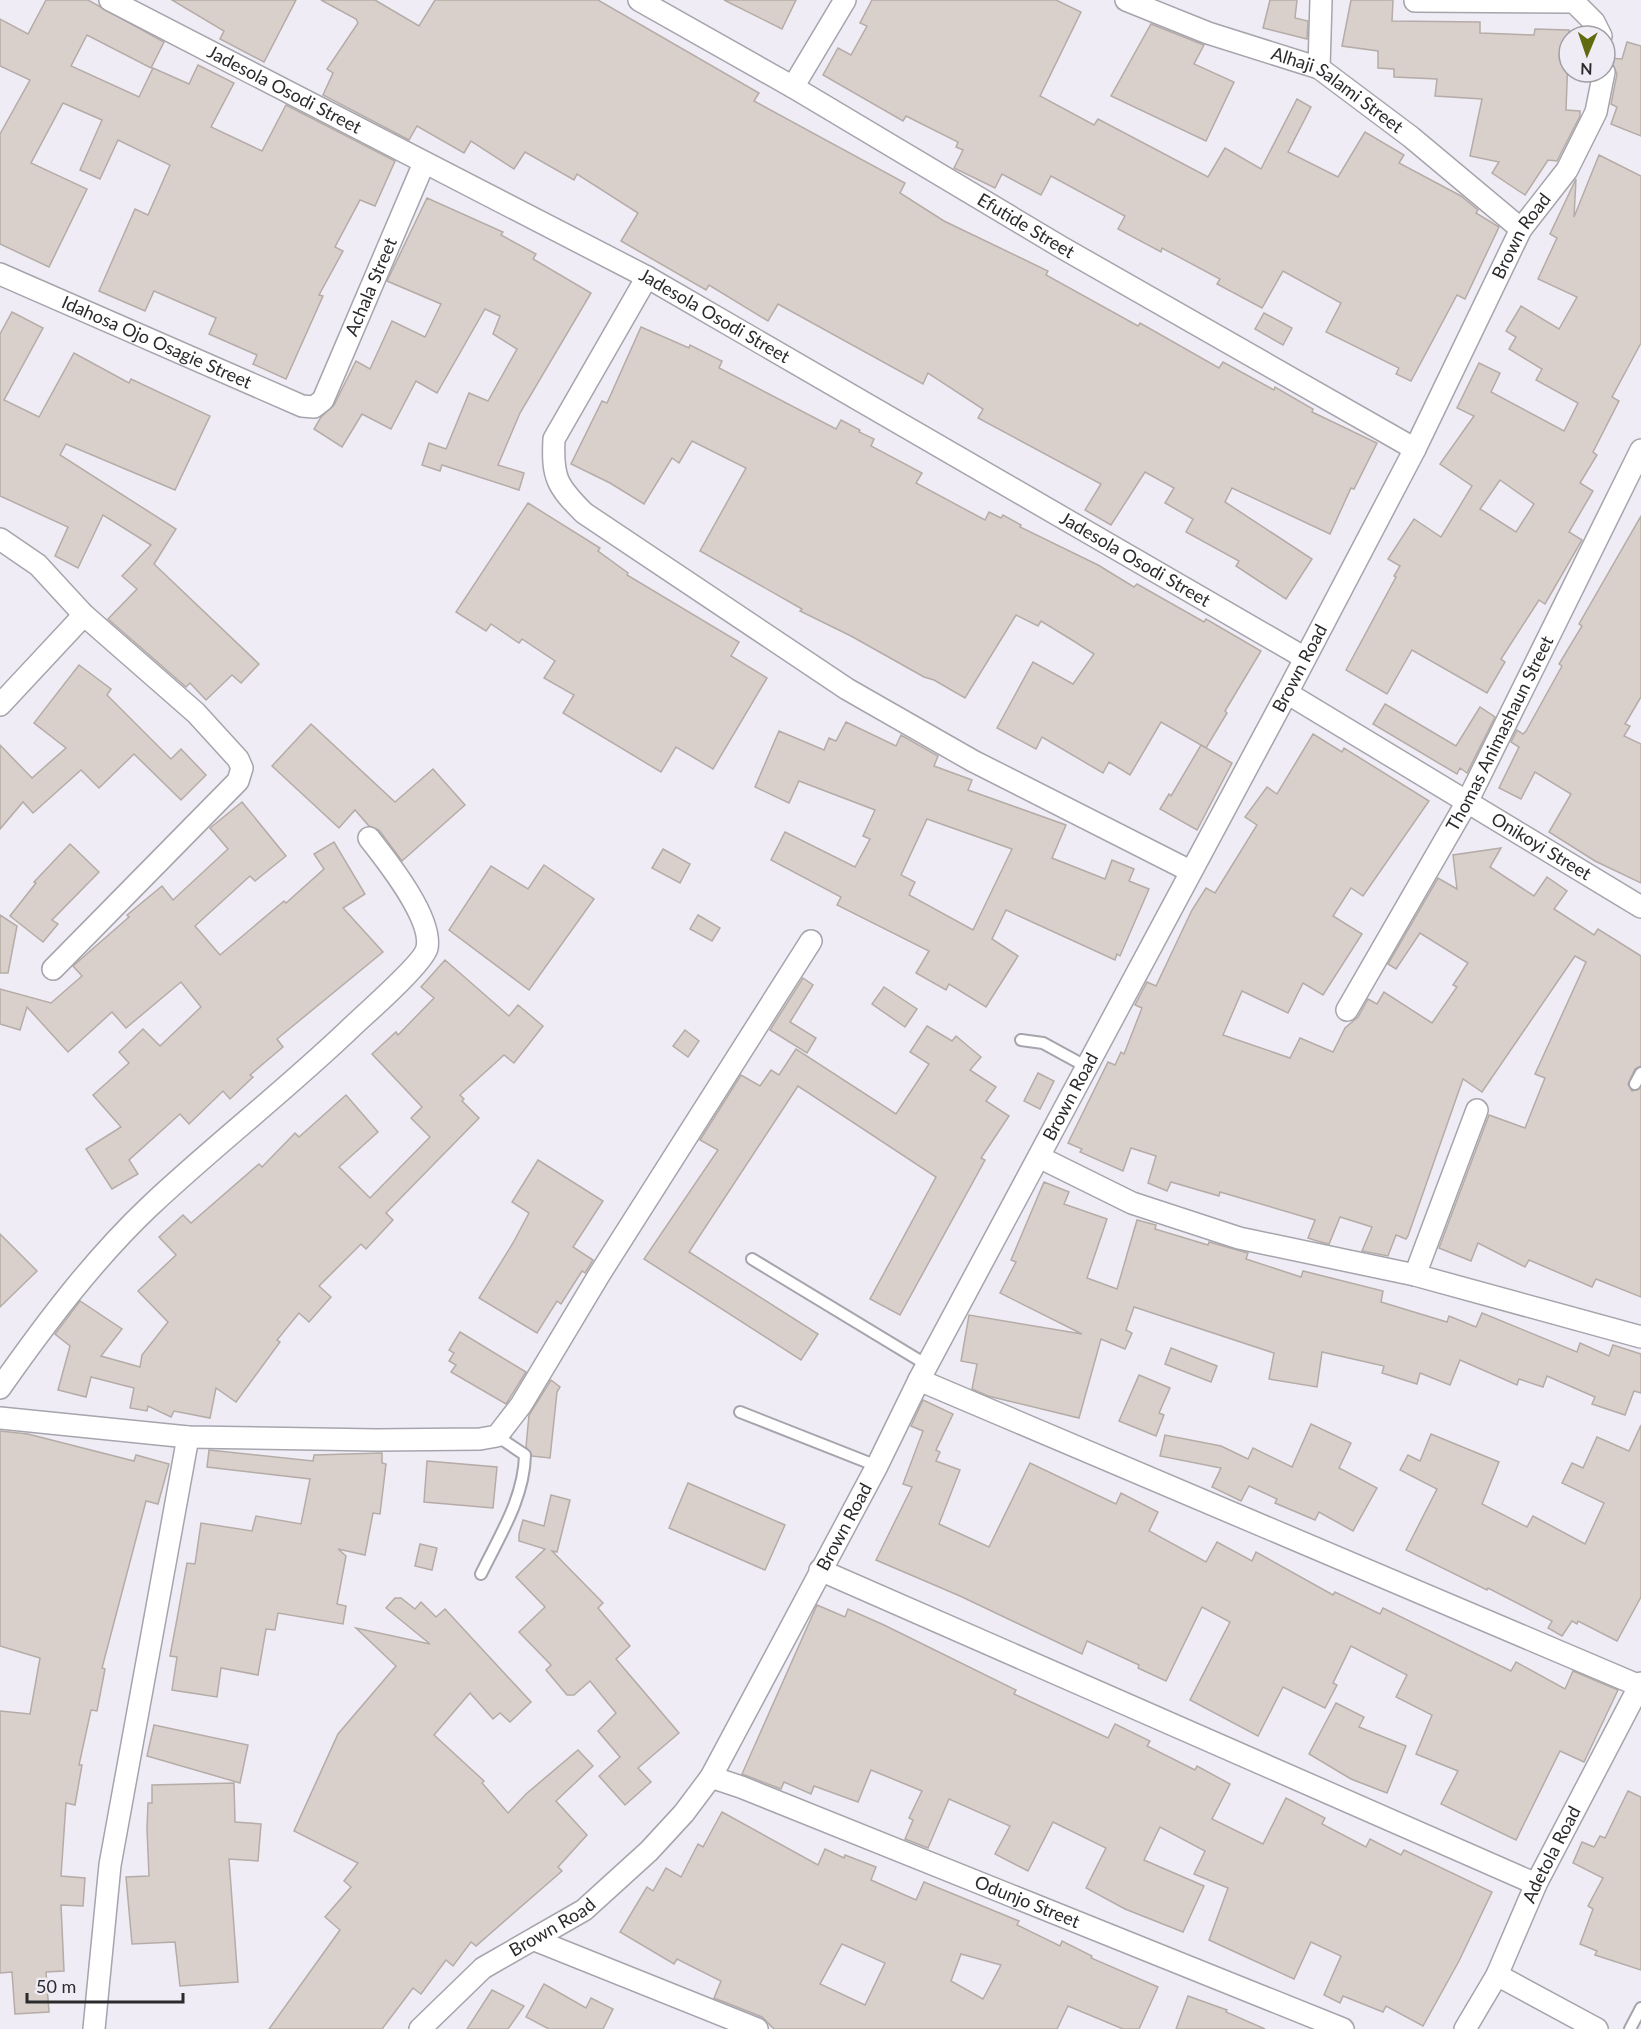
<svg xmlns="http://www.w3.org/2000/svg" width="1641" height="2029" viewBox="0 0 1641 2029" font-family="Lato,sans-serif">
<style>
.building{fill:#d9d0cb;stroke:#b5aca7;stroke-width:1.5;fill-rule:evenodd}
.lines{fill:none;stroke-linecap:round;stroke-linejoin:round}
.lane-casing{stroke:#a6a4ac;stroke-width:14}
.street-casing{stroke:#a6a4ac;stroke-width:24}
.lane{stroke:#fff;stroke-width:10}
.street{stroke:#fff;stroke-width:21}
.labels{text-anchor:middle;stroke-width:4.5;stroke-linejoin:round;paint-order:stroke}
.street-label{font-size:18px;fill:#2b2a2d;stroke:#efecf5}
</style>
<rect width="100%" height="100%" fill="#efecf5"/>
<g class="building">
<polygon points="46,0 88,0 164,42 151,68 87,35 71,66 139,97 153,68 189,84 198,65 234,83 211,127 262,151 286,105 395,161 375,206 360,200 335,247 343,251 319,295 323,296 286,379 253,364 257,355 209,334 216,318 154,291 145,311 99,291 135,209 148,215 170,165 118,140 100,179 80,170 102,120 63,103 31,163 87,189 49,267 0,244 0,134 30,80 0,66 0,19 28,34"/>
<polygon points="172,0 296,0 264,62 220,39 224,31"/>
<polygon points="321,0 375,0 419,26 435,0 598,0 759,93 754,101 905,183 900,193 944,221 1048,271 1046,275 1138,326 1140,323 1219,368 1223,362 1274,390 1275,387 1313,409 1312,412 1377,443 1354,489 1351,488 1330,534 1232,488 1225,502 1312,559 1286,599 1236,566 1239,561 1186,532 1193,519 1165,503 1174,488 1145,472 1111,525 1085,510 1101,484 978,418 983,409 928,373 923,384 778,304 768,321 709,285 706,290 621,241 638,213 577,174 574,180 525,152 514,169 471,141 464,153 417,126 409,140 323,95 333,73 327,69 358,23 356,19"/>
<polygon points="724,0 796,0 782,29"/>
<polygon points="872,0 1056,0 1081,12 1040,96 1094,125 1098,119 1208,177 1225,148 1261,169 1297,99 1311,107 1288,152 1338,177 1365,132 1404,155 1399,163 1461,196 1478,210 1476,213 1499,227 1465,299 1457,295 1411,381 1396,374 1399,368 1326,332 1341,303 1283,271 1262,308 1217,284 1220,279 1162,248 1161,252 1118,229 1125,216 1051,176 1041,195 1002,174 995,188 954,168 963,150 956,147 958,142 906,116 903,121 823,75 838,48 851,55 867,26 860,23"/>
<polygon points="1270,0 1297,0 1295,18 1308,21 1307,39 1263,28"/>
<polygon points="1351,0 1393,0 1392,21 1480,22 1480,33 1534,35 1535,29 1569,30 1566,110 1580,111 1580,116 1557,161 1548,160 1525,195 1492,173 1499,162 1470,156 1482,99 1435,96 1437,79 1394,77 1394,69 1378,68 1378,51 1342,46"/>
<polygon points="1151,24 1204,45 1194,64 1234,82 1206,141 1111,96"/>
<polygon points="1627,42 1641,46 1641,136 1611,124 1617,107 1611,104 1617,74 1610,58 1622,59"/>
<path d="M 1599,155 L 1641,176 L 1641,343 L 1612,397 L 1619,401 L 1593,452 L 1597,455 L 1580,483 L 1593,491 L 1569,532 L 1582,540 L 1545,604 L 1539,600 L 1501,659 L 1505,662 L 1487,693 L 1412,650 L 1387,694 L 1346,670 L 1396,577 L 1394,576 L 1400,566 L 1388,559 L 1414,519 L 1441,537 L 1472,486 L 1440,464 L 1474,416 L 1457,408 L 1479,363 L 1500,373 L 1491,392 L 1564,431 L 1578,403 L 1536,380 L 1542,369 L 1509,349 L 1516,337 L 1506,331 L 1521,306 L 1559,329 L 1577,297 L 1538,279 L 1557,238 L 1550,234 L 1575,181 L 1576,179 L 1574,217 ZM 1500,480 L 1534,504 L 1516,532 L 1480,509 Z"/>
<polygon points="427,198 503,232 501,235 536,254 533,259 591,293 520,413 498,465 524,473 519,490 442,465 440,471 422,465 429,443 446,449 469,393 488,401 517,349 493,334 500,316 485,309 437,393 416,381 391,429 362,414 342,447 314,429 321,417 334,405 356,361 370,369 392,321 425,337 441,304 387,281"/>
<polygon points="12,312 43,328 4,400 39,417 74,353 129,383 131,379 210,416 175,490 66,444 60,455 176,529 154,564 259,664 241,683 232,675 206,700 190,683 186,687 108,619 137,589 122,576 151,545 103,515 78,568 55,556 68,527 0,496 0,334"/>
<polygon points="1264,313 1292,328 1283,345 1255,329"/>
<polygon points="641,327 689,348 690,345 722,361 719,368 836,429 841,420 860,430 859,432 874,439 871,446 922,473 916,483 985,520 989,512 1001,518 1003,515 1021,525 1020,527 1098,565 1134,587 1137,584 1204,622 1206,619 1261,651 1225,711 1227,713 1206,748 1161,722 1130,775 1109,762 1103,773 1042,737 1036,749 997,728 1033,662 1073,684 1094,654 1072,640 1041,621 1038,626 1016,615 965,698 934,680 924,677 851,636 800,611 802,609 700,551 746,468 692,441 679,463 672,458 644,504 610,483 571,464 602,401 607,403"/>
<polygon points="528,503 600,548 598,551 628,573 627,575 739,642 731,656 767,678 713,769 676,747 661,772 563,713 574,695 544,678 555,661 522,639 519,643 491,624 486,631 456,612"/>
<polygon points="1641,516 1641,697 1625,724 1630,726 1624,736 1641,744 1641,883 1595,861 1549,832 1571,794 1535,772 1521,799 1499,788 1519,747 1511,742 1517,730 1523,734 1526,731 1562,666 1559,664 1582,626 1579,624"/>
<polygon points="79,665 111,689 107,695 171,759 181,749 206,775 181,800 134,754 99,788 81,770 33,813 23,802 0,829 0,745 32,778 66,748 34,723"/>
<polygon points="1385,704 1456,746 1480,707 1495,717 1467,773 1460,768 1457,774 1373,724"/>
<path d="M 846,722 L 896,746 L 901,735 L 938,756 L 934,766 L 972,780 L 968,790 L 1066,825 L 1052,858 L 1105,879 L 1112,860 L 1134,869 L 1129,881 L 1149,889 L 1120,956 L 1117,954 L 1115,960 L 1006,910 L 992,939 L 1018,956 L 986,1007 L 949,984 L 946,990 L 916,973 L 929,951 L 837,905 L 841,897 L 771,860 L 785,832 L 855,867 L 870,839 L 863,836 L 875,810 L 799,781 L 789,803 L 755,787 L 779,731 L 824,750 L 829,738 L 836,741 ZM 927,819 L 1012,849 L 973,930 L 909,895 L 915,882 L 901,875 Z"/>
<polygon points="311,724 395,802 433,769 465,805 402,861 379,830 369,826 355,810 339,828 272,766"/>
<polygon points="1313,734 1342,752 1344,748 1429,801 1363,896 1351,888 1333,916 1362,934 1323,995 1303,983 1288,1013 1242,991 1223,1035 1290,1058 1300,1038 1333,1052 1345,1028 1358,1017 1368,999 1377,1004 1384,992 1432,1023 1457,987 1453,985 1468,963 1420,933 1396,969 1388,964 1438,878 1457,889 1453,855 1501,848 1490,867 1534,896 1547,877 1567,891 1554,909 1594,935 1598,929 1641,956 1641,1066 1635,1069 1628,1084 1632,1091 1641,1088 1641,1297 1596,1279 1592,1287 1529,1260 1525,1267 1478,1243 1471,1261 1439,1248 1489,1115 1525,1128 1545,1078 1535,1074 1586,962 1575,956 1482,1092 1463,1079 1408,1236 1406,1239 1396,1235 1388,1256 1362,1251 1372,1227 1340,1217 1329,1244 1317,1241 1308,1238 1315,1220 1220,1192 1219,1196 1171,1182 1167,1191 1148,1183 1156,1156 1131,1148 1123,1171 1080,1152 1082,1149 1068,1143 1108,1062 1115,1065 1121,1052 1124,1054 1142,1008 1135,1005 1147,982 1156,986 1192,910 1206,888 1215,893 1257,825 1245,817 1267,787 1277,794"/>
<polygon points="1201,745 1232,763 1197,830 1160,809 1169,794 1171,796"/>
<polygon points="242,802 286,856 255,881 250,876 195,926 220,955 284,901 286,903 324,869 314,854 334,842 365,894 343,908 383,952 277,1039 283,1047 250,1075 253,1077 230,1099 223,1091 189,1124 180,1114 129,1160 138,1174 112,1189 86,1149 121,1127 93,1095 129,1063 119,1052 143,1029 160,1046 201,1007 181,982 126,1028 112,1012 68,1052 27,1007 20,1030 0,1024 0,989 51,1003 82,976 73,966 129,917 127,915 162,886 173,900 228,849 210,828"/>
<polygon points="70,844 99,872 52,920 58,924 43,942 10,916 36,883 34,882"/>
<polygon points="663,849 690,864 680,883 652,868"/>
<polygon points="544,865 594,899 529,990 449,930 491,866 528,889"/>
<polygon points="0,915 17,926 8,973 0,973"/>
<polygon points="698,915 720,928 712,941 690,929"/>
<polygon points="445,960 509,1016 518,1005 543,1026 514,1063 504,1055 460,1095 464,1099 462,1101 479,1118 386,1213 393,1220 366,1249 361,1244 319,1286 331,1297 309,1322 299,1313 277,1340 280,1342 236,1402 216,1388 210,1418 174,1411 171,1417 148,1406 147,1411 130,1408 134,1388 91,1377 86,1397 58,1390 70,1346 55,1334 80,1301 122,1329 101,1356 140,1367 142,1355 168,1322 138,1291 176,1255 159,1237 183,1215 191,1223 259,1164 262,1167 295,1133 299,1137 346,1095 378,1132 339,1167 370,1198 430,1137 411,1118 422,1107 372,1054 396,1032 398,1035 434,998 421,987"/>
<polygon points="803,978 813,985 790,1022 816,1038 807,1053 770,1030"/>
<polygon points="884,987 917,1009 905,1027 872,1004"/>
<polygon points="927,1026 952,1041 956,1036 981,1057 970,1070 996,1087 986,1101 1009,1116 981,1158 985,1160 900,1315 870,1299 936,1177 798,1086 689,1252 818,1334 801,1360 644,1259 718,1150 700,1140 741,1075 760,1086 771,1070 779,1075 796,1049 896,1114 929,1064 910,1052"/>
<polygon points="685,1030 699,1041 688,1057 673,1046"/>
<polygon points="1038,1073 1054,1081 1040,1109 1024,1101"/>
<polygon points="538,1160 603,1201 573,1247 593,1260 585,1273 582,1271 561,1304 557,1301 537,1333 479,1298 513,1243 529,1213 512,1202"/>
<polygon points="1044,1182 1069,1192 1064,1204 1107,1219 1087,1278 1117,1289 1137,1220 1156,1225 1155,1229 1208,1245 1209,1242 1248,1253 1246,1259 1301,1277 1303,1271 1383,1291 1381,1302 1447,1322 1449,1316 1476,1327 1482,1313 1577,1352 1580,1343 1609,1356 1613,1345 1641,1354 1641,1393 1634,1391 1625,1415 1592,1404 1595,1397 1547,1376 1543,1387 1519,1379 1517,1385 1460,1360 1450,1385 1420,1373 1417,1384 1382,1373 1384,1366 1322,1352 1317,1387 1269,1379 1274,1353 1134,1307 1126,1330 1132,1333 1125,1349 1101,1339 1079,1418 988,1396 972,1389 977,1364 961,1361 969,1315 1082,1334 1000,1293 1016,1262 1011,1260"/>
<polygon points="0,1234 37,1271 0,1307"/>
<polygon points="460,1332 526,1372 506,1404 451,1372 456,1365 449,1361 454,1353 449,1350"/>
<polygon points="1171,1348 1217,1366 1211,1382 1165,1364"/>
<polygon points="1139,1375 1170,1388 1159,1413 1164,1415 1156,1436 1119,1421"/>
<polygon points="551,1380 560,1387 557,1392 550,1458 532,1456 526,1447 529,1415"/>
<polygon points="923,1400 953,1414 936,1450 940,1452 936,1461 960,1470 939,1524 989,1547 1030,1463 1116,1504 1121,1493 1158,1512 1149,1531 1206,1562 1217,1542 1252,1561 1256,1552 1333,1595 1335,1592 1380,1614 1383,1608 1511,1671 1516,1662 1565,1689 1573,1671 1618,1690 1584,1762 1560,1751 1516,1840 1441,1804 1458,1771 1416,1754 1432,1715 1396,1697 1407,1675 1351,1646 1333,1683 1337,1685 1325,1708 1283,1687 1258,1736 1190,1700 1230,1622 1202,1607 1166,1681 1138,1668 1139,1665 1087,1641 1082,1654 960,1596 876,1560 912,1487 903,1484 923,1431 911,1426"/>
<polygon points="1311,1424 1351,1443 1339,1468 1377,1488 1353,1531 1319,1512 1315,1520 1275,1503 1277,1499 1249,1486 1241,1501 1212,1487 1221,1468 1160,1456 1165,1435 1221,1446 1248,1459 1253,1448 1292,1467"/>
<polygon points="1641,1425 1641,1597 1617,1641 1578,1621 1577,1624 1572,1621 1562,1636 1548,1628 1552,1621 1488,1588 1487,1590 1406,1550 1437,1489 1400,1470 1408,1455 1420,1461 1431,1434 1499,1462 1482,1504 1527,1527 1533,1516 1585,1544 1604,1503 1562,1483 1572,1463 1583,1468 1597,1437 1629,1451"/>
<polygon points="0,1431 28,1434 134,1461 136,1455 169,1464 158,1504 146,1501 102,1668 105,1669 97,1711 91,1710 79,1765 82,1765 75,1805 66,1803 61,1876 85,1878 83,1906 61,1905 64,1971 46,1972 49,2012 15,2014 12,1972 0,1973 0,1711 30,1714 40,1658 0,1646"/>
<polygon points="209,1450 313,1461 314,1455 382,1453 382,1463 386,1464 380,1514 373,1513 365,1555 338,1549 346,1556 337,1604 346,1606 343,1624 278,1613 275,1630 266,1629 258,1675 221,1668 217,1697 172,1690 177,1657 170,1656 177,1619 187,1563 195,1564 201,1523 252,1531 256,1516 301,1524 310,1479 207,1467"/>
<polygon points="427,1461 497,1467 493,1508 424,1502"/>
<polygon points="688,1483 785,1525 765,1570 669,1528"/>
<polygon points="551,1495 570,1500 557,1552 552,1551 603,1603 598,1608 630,1646 616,1659 679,1733 638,1768 651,1782 625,1805 599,1776 620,1757 598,1731 616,1713 590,1681 574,1695 567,1695 546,1670 551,1665 519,1632 545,1607 516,1577 545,1549 519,1541 519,1534 523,1520 544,1526"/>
<polygon points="420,1544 437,1548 432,1570 415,1566"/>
<polygon points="395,1598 401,1598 415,1609 421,1602 436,1617 445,1609 531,1702 510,1722 500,1713 493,1719 470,1693 434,1735 484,1781 482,1783 508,1813 526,1794 578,1750 593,1766 556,1801 587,1835 558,1867 562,1871 476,1946 471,1942 453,1966 446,1960 421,1994 413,1988 382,2029 269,2029 340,1930 325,1917 351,1887 344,1881 358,1863 294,1831 338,1734 396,1666 356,1628 430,1644 386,1608"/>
<polygon points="817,1605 845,1617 848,1609 884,1625 1016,1690 1014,1694 1108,1738 1115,1724 1150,1741 1147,1746 1195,1770 1197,1766 1230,1784 1212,1819 1263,1844 1286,1798 1325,1818 1322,1824 1366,1847 1370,1839 1401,1855 1404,1850 1492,1892 1459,1961 1423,2026 1386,2006 1383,2012 1343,1996 1340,2003 1324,1995 1341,1956 1311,1942 1294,1979 1209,1940 1228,1888 1194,1874 1205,1851 1160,1827 1144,1860 1204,1886 1183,1932 1125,1909 1086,1888 1106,1848 1053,1822 1028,1871 995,1854 1010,1826 949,1799 928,1848 905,1839 913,1820 909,1818 922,1791 871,1770 858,1802 814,1786 811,1794 784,1782 781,1789 742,1774"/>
<polygon points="1336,1703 1364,1717 1359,1727 1406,1746 1387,1793 1351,1779 1309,1754"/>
<polygon points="154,1725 248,1745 240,1783 147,1756"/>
<polygon points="234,1783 235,1822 261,1824 258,1861 229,1859 238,1982 180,1986 175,1942 132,1944 126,1877 149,1876 147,1829 148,1803 152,1803 152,1785"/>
<polygon points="1628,1791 1641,1797 1641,1970 1595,1955 1597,1951 1580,1944 1593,1909 1588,1906 1603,1878 1573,1863 1582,1842 1594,1847 1600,1836 1605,1838"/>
<path d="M 722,1812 L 818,1865 L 825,1849 L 844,1858 L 845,1855 L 876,1867 L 871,1880 L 916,1900 L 924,1882 L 1019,1921 L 1017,1925 L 1060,1946 L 1062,1941 L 1092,1956 L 1091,1958 L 1158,1987 L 1139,2029 L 1123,2029 L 1068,2006 L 1057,2029 L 774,2029 L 762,2017 L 714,1998 L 721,1981 L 677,1959 L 674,1964 L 620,1932 L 647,1887 L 653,1891 L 666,1868 L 681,1877 L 698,1844 L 703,1847 ZM 842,1944 L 885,1963 L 865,2005 L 820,1984 ZM 961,1954 L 1001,1965 L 983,1999 L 951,1981 Z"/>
<polygon points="544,1984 586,2008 591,1998 613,2009 603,2029 549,2029 526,2017"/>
<polygon points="492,1990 524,2006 508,2029 467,2029"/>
<polygon points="1188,1996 1227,2010 1226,2012 1265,2029 1176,2029"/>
</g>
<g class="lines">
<defs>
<g id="lane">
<polyline points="1021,1040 1043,1043 1087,1067"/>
<polyline points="1635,1084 1641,1073"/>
<polyline points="752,1259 927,1365"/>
<polyline points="740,1412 877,1466"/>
<path d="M 481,1574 C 500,1535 524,1498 525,1455 L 497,1436"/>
<polyline points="1630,2029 1641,2008"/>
</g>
<g id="street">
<path id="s1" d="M 110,0 L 647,277 L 1305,658"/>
<path id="s2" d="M 639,0 L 793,87 L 1061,247 L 1415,449"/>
<path id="s3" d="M 1126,0 L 1208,33 L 1319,68 L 1411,137 L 1521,229"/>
<polyline points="1572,0 1594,22 1601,36"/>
<polyline points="1415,1 1574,2"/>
<polyline points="1319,68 1321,0"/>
<polyline points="793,87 845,0"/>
<path id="s4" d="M 0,274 L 302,406 L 314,407 L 323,400 L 424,163"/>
<path d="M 647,277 L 554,439 C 552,478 557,486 584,513 L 847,689 L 973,761 L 1190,871"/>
<polyline points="0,539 38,565 84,615 196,713 238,759 242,768 238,781 53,969"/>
<path id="s5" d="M 1287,693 L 1641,907"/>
<polyline points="0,705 84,615"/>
<path id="s6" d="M 1347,1010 L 1467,802 L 1641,450"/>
<polyline points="1039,1157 1132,1203 1239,1238 1415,1275 1641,1337"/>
<polyline points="1415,1275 1477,1110"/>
<polyline points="919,1380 1640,1686"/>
<path d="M 0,1388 C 45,1324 93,1260 150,1206 C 217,1143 290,1087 356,1023 C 369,1011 424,962 427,948 C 433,918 387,861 369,838"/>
<polyline points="0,1418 188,1437 376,1440 480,1439 497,1436 521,1405 599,1275 811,941"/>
<polyline points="820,1570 1536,1884"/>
<path id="s7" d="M 711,1777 L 741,1787 L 1343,2029"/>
<polyline points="535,1940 757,2029"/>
<polyline points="1497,1975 1597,2029"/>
<polyline points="94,2029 110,1865 188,1437"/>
<path id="s8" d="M 420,2029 L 483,1968 L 584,1910 L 649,1851 L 684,1813 L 711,1777 L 877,1466 L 919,1380 L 1287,693 L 1415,449 L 1521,229 L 1567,170 L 1596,112 L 1604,72"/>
<path id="s9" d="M 1465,2029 L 1497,1975 L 1536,1884 L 1641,1683"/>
</g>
</defs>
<use href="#lane" class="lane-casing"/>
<use href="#street" class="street-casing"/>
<use href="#lane" class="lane"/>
<use href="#street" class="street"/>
</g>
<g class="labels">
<g class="street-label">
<text dy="6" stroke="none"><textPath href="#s1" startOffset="196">Jadesola Osodi Street</textPath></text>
<text dy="6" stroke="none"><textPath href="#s3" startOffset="231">Alhaji Salami Street</textPath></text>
<text dy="6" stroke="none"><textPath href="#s2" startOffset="448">Efutide Street</textPath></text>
<text dy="6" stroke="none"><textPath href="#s8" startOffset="2130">Brown Road</textPath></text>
<text dy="6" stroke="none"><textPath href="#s4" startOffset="476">Achala Street</textPath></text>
<text dy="6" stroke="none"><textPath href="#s1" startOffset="682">Jadesola Osodi Street</textPath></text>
<text dy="6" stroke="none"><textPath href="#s4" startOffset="171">Idahosa Ojo Osagie Street</textPath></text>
<text dy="6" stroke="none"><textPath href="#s1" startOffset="1168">Jadesola Osodi Street</textPath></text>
<text dy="6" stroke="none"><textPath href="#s8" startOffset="1644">Brown Road</textPath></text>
<text dy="6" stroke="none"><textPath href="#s6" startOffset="316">Thomas Animashaun Street</textPath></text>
<text dy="6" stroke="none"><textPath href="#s5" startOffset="297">Onikoyi Street</textPath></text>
<text dy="6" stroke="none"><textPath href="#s8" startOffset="1158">Brown Road</textPath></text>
<text dy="6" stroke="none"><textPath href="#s8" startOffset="672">Brown Road</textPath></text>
<text dy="6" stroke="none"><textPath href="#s9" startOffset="195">Adetola Road</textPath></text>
<text dy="6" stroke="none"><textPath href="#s7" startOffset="340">Odunjo Street</textPath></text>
<text dy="6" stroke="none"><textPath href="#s8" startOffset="168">Brown Road</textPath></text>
</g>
</g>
<g transform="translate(1587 54) rotate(182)"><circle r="28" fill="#efecf5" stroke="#a19ea5" stroke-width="1.5"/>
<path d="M0-4.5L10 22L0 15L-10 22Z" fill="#616a0f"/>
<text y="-9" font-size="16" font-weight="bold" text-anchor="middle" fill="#2b2a2d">N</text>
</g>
<path d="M27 1993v9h156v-9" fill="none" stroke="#2b2a2d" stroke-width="3"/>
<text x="36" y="1993" font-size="18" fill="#2b2a2d" stroke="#efecf5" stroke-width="4.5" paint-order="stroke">50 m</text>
</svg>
